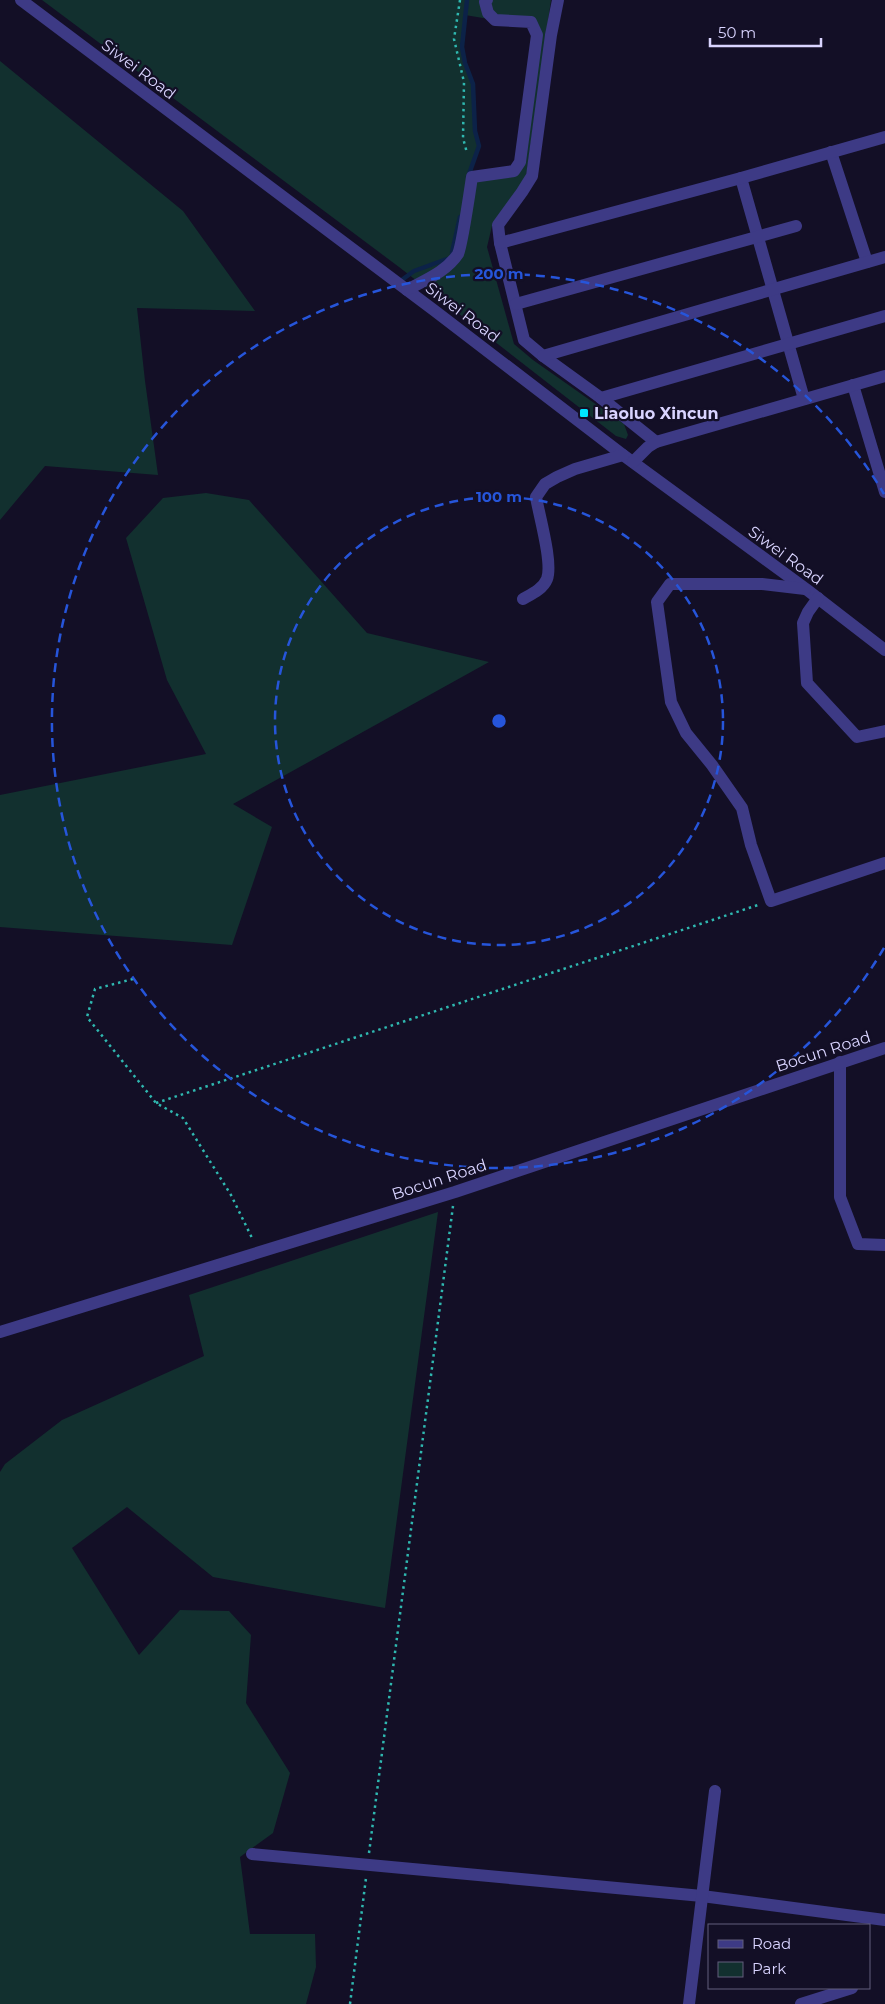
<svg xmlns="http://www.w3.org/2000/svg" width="885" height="2004" viewBox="0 0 885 2004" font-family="Montserrat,sans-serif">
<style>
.green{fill:#12302f;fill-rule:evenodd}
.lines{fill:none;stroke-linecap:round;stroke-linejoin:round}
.stream{stroke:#0c2248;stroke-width:4.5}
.path{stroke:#2fb8b0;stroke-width:2.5;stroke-dasharray:2.5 4;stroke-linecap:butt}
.minor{stroke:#3d3a85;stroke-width:12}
.ring{fill:none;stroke:#2655da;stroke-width:2.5;stroke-dasharray:9 6}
.poi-dot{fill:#00e5ff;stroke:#130f26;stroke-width:2}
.labels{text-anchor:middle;stroke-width:4.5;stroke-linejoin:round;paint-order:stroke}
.street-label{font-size:16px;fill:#d9d4ff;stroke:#130f26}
.poi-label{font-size:16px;font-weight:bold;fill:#d9d4ff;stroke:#130f26;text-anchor:start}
.centre{fill:#2655da;stroke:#130f26;stroke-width:2.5}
.ring-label{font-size:15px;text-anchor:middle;font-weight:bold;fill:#2655da;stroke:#130f26;stroke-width:4.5;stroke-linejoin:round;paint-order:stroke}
</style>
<rect width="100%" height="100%" fill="#130f26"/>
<g class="green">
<path d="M 42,0 L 551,0 L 526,177 L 492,226 L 487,247 L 514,344 L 533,360 L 624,424 L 628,435 L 626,439 L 616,436 L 399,267 ZM 465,15 L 495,20 L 531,23 L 537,35 L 514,171 L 469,177 L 479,146 L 475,131 L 473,84 L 465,63 L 462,47 Z"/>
<polygon points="0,61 183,211 255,311 137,308 145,381 158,475 45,466 0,520"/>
<polygon points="206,493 249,500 367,633 489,662 233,804 272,827 232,945 0,927 0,795 206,754 167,680 126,538 163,498"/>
<polygon points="438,1212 385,1608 213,1577 127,1507 72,1548 139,1655 180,1610 229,1611 251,1635 246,1703 290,1773 273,1833 240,1857 250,1934 315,1934 316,1967 306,2004 0,2004 0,1472 5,1464 62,1420 204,1356 189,1295"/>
</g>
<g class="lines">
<g class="stream">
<polyline points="467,0 462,47 465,63 473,84 475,131 479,146 468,177"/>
<polyline points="452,253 460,217"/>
<polyline points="399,282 414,271 447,259"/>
</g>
<g class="path">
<polyline points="460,0 454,39 464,82 463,138 467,153"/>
<polyline points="133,979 95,989 87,1017 156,1103 183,1118 231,1195 253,1240"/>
<polyline points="156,1103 758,905"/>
<polyline points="369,1853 453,1206"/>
<polyline points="350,2004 366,1878"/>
</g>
<g class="minor">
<polyline points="21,0 435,311 623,455 806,589 885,650"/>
<polyline points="558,0 551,35 532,176 522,192 498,225 500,243 524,340 543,356 601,398 656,442"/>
<polyline points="831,152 867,262"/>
<polyline points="741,178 804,399"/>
<polyline points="500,243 741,178 885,137"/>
<path d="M 407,290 C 425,280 446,272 458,254 C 462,246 470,190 472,177 L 514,171 L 520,162 L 537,35 L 531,22 L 495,20 L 488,13 L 485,2 L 487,0"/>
<polyline points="516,304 796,226"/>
<polyline points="543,356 885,257"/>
<polyline points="853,385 885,492"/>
<polyline points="601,398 885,316"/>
<polyline points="633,462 648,447 656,442 885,376"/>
<polyline points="805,589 762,584 670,584 657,602 671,702 686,733 712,765 742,808 751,845 771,901 885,863"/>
<polyline points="818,598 808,612 803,623 807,683 857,737 885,731"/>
<path d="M 523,599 C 532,594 543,589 547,579 C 553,563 539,515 536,497 L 545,484 L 557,477 L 575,469 L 623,455"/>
<polyline points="840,1062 840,1197 858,1244 885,1245"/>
<polyline points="0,1332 455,1192 885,1048"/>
<polyline points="252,1854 702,1896 885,1920"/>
<polyline points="689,2004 715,1791"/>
<polyline points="801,2004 852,1988"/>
</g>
</g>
<g class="ring">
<circle cx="499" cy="721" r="224"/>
<path d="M884 948A447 447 0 1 1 884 494"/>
</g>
<rect class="poi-dot" x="579" y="408" width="10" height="10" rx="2.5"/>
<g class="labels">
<g class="street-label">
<text transform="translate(139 69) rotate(37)" y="6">Siwei Road</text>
<text transform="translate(463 312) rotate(37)" y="6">Siwei Road</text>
<text transform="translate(786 555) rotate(36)" y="6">Siwei Road</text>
<text transform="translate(823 1051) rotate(-18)" y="6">Bocun Road</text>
<text transform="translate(439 1179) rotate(-18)" y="6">Bocun Road</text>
</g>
<g class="poi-label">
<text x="594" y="419">Liaoluo Xincun</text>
</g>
</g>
<circle cx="499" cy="721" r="8" class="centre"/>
<g class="ring-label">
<text x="499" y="279">200 m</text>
<text x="499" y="502">100 m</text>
</g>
<rect x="708" y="1924" width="162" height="65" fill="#130f26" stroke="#625e7d"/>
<rect x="718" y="1940" width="25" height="8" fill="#3d3a85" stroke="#625e7d"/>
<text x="752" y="1949" font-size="15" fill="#d9d4ff">Road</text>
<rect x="718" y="1962" width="25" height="15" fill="#12302f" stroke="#625e7d"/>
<text x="752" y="1974" font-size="15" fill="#d9d4ff">Park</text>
<path d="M710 38v8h111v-8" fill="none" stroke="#d9d4ff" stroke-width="2.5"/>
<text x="718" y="38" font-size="15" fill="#d9d4ff" stroke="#130f26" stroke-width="4" paint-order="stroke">50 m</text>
</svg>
